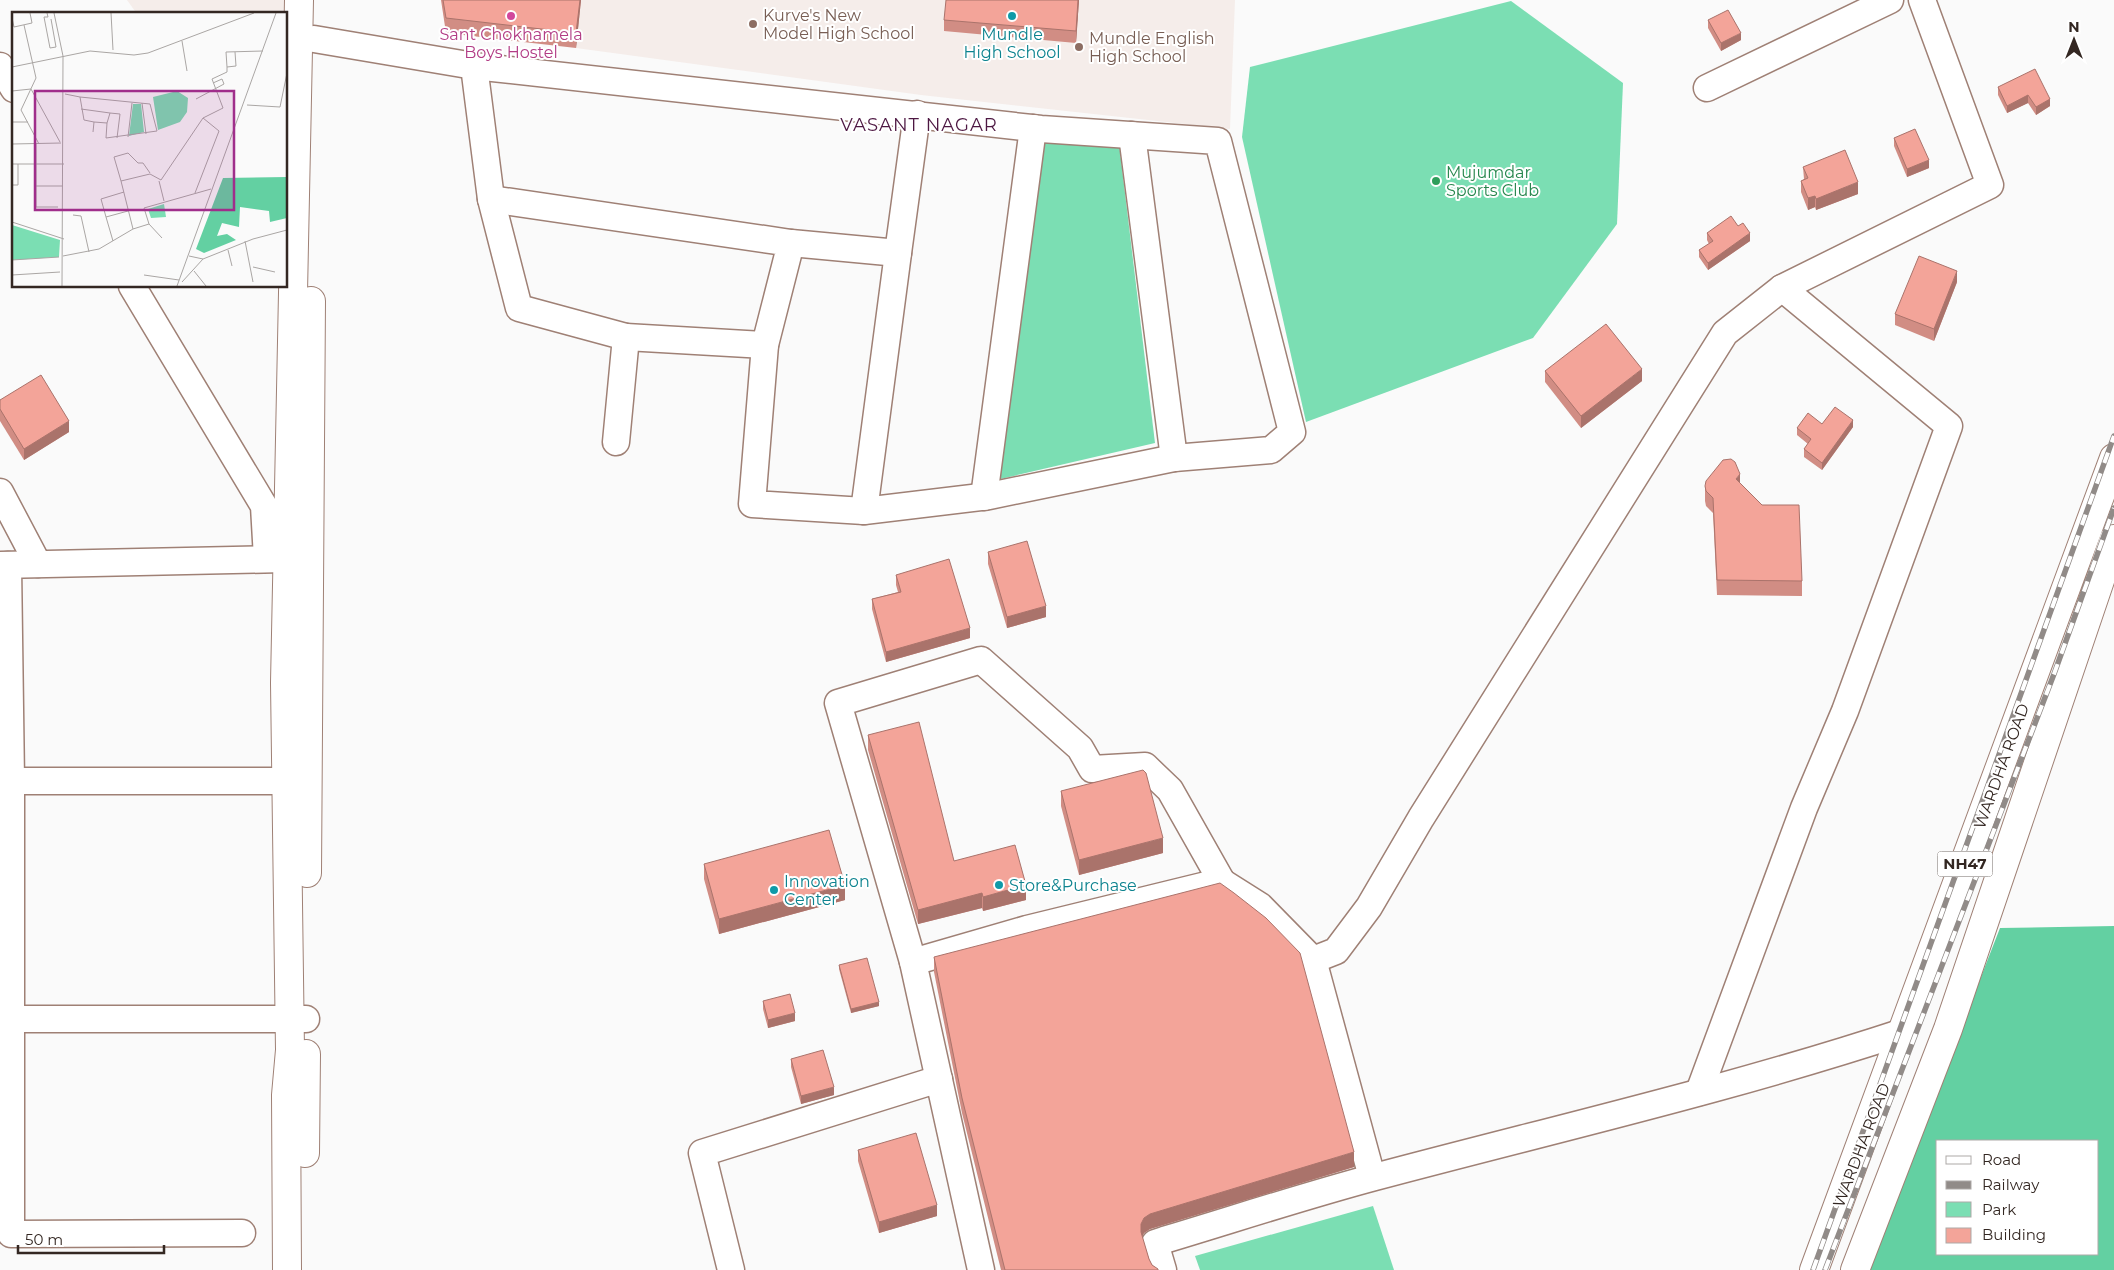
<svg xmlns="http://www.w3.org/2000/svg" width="2114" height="1270" viewBox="0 0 2114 1270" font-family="Montserrat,sans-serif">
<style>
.built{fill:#f5edea}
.green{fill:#7bdeb3}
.forest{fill:#63d0a2;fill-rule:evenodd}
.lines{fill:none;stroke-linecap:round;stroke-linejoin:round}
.minor-casing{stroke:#9f8075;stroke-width:29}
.major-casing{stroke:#9f8075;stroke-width:30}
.highway-casing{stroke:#9f8075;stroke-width:30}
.minor{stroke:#fff;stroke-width:26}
.major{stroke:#fff;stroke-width:28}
.highway{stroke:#fff;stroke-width:28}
.rail-casing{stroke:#918b88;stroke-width:5.5}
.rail{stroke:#fff;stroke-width:4;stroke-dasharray:11;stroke-linecap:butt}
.wall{fill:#d18d84}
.shaded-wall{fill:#aa736b}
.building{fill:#f3a499;stroke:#aa736b}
.hotel-dot{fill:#d1479c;stroke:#fff;stroke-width:2}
.culture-dot{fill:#0f9aa8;stroke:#fff;stroke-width:2}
.education-dot{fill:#8d6e63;stroke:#fff;stroke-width:2}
.leisure-dot{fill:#2e9e5b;stroke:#fff;stroke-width:2}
.labels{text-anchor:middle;stroke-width:4;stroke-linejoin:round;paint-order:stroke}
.shield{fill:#fff;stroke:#706864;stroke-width:1}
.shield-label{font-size:15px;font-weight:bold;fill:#332722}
.education-label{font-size:16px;fill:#785e54;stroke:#fff;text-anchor:start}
.hotel-label{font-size:16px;fill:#b23c85;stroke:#fff}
.culture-label{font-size:16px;fill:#0d838f;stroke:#fff;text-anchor:start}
.leisure-label{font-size:16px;fill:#27864d;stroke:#fff;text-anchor:start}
.street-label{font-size:16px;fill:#332722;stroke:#fff}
.neighbourhood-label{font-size:18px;letter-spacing:1px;fill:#4d1742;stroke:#fff}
.inset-road{fill:none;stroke:#aaa6a4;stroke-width:1}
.view{fill:#a02e8b;fill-opacity:0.15;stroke:#a02e8b;stroke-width:2.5}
.inset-edge{fill:none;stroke:#332722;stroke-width:2.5}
</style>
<rect width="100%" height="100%" fill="#fafafa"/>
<g class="built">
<polygon points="127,0 292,0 293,13 137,14"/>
<polygon points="581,0 1235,0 1230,129 921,95 576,48"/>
</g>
<g class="green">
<polygon points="1511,1 1623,83 1617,224 1533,338 1306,422 1242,137 1250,67"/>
<polygon points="1042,140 1119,143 1155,443 996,480"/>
<polygon points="1373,1206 1394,1270 1200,1270 1195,1256"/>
</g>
<path class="forest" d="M 2114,926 L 2114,1270 L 1867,1270 L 2000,928 ZM 1938,1141 L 2098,1141 L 2098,1254 L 1938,1254 Z"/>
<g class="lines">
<defs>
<g id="minor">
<polyline points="314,39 474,66 491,199 519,308 626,337 616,442"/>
<polyline points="0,66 14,89"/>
<polyline points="474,66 1041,129 1218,141 1292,432 1271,450 1174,458 989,496 864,511 752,504 765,345 626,337"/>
<polyline points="1707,88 1890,0"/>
<polyline points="1132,135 1174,458"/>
<polyline points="491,199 791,243 765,345"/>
<polyline points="791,243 898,253 864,511"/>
<polyline points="898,253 917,114"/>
<polyline points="132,286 264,506 267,558"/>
<polyline points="1782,288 1990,185 1922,0"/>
<polyline points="0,492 38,564"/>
<polyline points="984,497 1033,128"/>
<polyline points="0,565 284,559"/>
<polyline points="8,565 11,781 11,1234 242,1233"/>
<polyline points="0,781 307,781"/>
<polyline points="1313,960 1372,1177"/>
<polyline points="913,962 838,703 981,660 1080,748 1092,769 1145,766 1170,790 1222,882"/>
<polyline points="11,1019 306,1019"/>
<polyline points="731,1270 702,1153 939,1079"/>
<polyline points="981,1270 913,962 1027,929 1219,882 1222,882 1260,906 1313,960 1336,951 1369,907 1421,818 1725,333 1782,288 1949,426 1845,711 1804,808 1699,1092"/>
<path d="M 1163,1270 L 1155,1243 L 1164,1240 C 1234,1219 1304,1196 1375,1177 C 1551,1130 1730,1089 1903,1032"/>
</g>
<g id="major">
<polyline points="307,873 311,301"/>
<polyline points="305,1153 306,1054"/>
<polyline points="287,1270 286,1095 290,1050 285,683 299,0"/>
</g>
<g id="highway">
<polyline points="1814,1270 2114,458"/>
<polyline points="1855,1270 1948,1029 2114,539"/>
</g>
</defs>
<use href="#minor" class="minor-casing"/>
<use href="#major" class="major-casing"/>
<use href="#highway" class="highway-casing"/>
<use href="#minor" class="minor"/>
<use href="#major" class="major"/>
<use href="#highway" class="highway"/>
<defs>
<g id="rail">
<polyline points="1813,1270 2114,436"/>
<polyline points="1825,1270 2054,674 2114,508"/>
</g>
</defs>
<use href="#rail" class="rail-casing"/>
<use href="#rail" class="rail"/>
</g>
<g class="wall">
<polygon points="441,0 581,0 576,48 446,33"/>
<polygon points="1079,0 1076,43 944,31 944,20"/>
<polygon points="1708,20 1741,40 1721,51 1708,28"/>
<polygon points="1998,87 2050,99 2050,106 2036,115 2028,103 2007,113 1998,95"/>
<polygon points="1894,138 1929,168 1907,177 1894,146"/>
<polygon points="1803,167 1858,194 1816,210 1815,207 1808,210 1801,192 1801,181 1804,179"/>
<polygon points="1738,226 1750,241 1708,270 1699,257 1699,250 1709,244 1707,240 1707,233"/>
<polygon points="1957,282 1934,341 1895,325 1895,314"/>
<polygon points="1545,371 1642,381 1581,428 1545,382"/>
<polygon points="0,400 69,432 24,460 0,421"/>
<polygon points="1822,424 1853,427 1822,470 1804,457 1804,449 1808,444 1797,435 1797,428"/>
<polygon points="1740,483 1802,581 1802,596 1717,595 1713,513 1706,506 1705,501 1705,486"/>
<polygon points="988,552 1046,617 1007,628 988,564"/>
<polygon points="896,575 970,638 886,662 872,609 872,599 898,592 896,585"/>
<polygon points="868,735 954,861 1026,900 983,911 982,908 918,924 868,750"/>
<polygon points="1061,791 1163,853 1079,875 1061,806"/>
<polygon points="704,864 845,900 719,934 704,879"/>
<polygon points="934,957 1354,1167 1150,1229 1144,1233 1142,1237 1149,1259 1152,1265 1158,1270 1001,1270 962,1113 934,972"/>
<polygon points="839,965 879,1006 851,1013 839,969"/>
<polygon points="763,1001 795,1021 768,1028 763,1009"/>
<polygon points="791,1059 834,1095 801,1104 791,1067"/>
<polygon points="858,1150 937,1216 879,1233 858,1161"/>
</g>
<g class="shaded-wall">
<polygon points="580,0 581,0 576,48 576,33"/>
<polygon points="1078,0 1079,0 1076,43 1076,31"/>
<polygon points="1741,33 1741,40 1721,51 1721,43"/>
<polygon points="2028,95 2028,103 2007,113 2007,106"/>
<polygon points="2050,99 2050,106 2036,115 2036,107"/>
<polygon points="1929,160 1929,168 1907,177 1907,169"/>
<polygon points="1858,182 1858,194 1816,210 1816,199"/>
<polygon points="1815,196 1815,207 1808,210 1808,198"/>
<polygon points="1750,233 1750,241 1708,270 1708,263"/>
<polygon points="1957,271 1957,282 1934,341 1934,329"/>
<polygon points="1642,369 1642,381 1581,428 1581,416"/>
<polygon points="1853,420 1853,427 1822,470 1822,463"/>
<polygon points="69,421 69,432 24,460 24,449"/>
<polygon points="1740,474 1740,489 1736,479"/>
<polygon points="1046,606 1046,617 1007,628 1007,617"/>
<polygon points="970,628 970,638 886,662 886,652"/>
<polygon points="1163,838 1163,853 1079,875 1079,860"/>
<polygon points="845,885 845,900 719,934 719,919"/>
<polygon points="1026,885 1026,900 983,911 983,897"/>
<polygon points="982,893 982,908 918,924 918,910"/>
<polygon points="879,1002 879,1006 851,1013 851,1009"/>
<polygon points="795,1013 795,1021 768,1028 768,1020"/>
<polygon points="834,1087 834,1095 801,1104 801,1096"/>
<polygon points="1354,1152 1354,1167 1150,1229 1144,1233 1141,1239 1141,1224 1144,1218 1150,1214"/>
<polygon points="937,1205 937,1216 879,1233 879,1222"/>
</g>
<g class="building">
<polygon points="443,0 580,0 576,33 446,18"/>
<polygon points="946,0 1078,0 1076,31 944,20"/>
<polygon points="1728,10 1741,33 1721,43 1708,20"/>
<polygon points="2035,69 2050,99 2036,107 2028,95 2007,106 1998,87"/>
<polygon points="1915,129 1929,160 1907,169 1894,138"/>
<polygon points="1845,150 1858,182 1816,199 1815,196 1808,198 1801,181 1808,178 1803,167"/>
<polygon points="1731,216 1738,226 1743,223 1750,233 1708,263 1699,250 1713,241 1707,233"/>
<polygon points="1919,256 1957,271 1934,329 1895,314"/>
<polygon points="1606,324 1642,369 1581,416 1545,371"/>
<polygon points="41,375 69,421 24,449 0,409 0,400"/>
<polygon points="1835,407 1853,420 1822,463 1804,449 1811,439 1797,428 1808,413 1822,424"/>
<polygon points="1731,459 1735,462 1740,474 1736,479 1762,505 1799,505 1802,581 1717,580 1713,498 1706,491 1705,486 1706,481 1723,460"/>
<polygon points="1027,541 1046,606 1007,617 988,552"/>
<polygon points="949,559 970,628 886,652 872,599 901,592 896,575"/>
<polygon points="919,722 954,861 1015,845 1026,885 983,897 982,893 918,910 868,735"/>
<polygon points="1143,770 1146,773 1163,838 1079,860 1061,791"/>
<polygon points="829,830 845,885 719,919 704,864"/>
<polygon points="1220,883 1234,893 1266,918 1300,953 1354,1152 1150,1214 1144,1218 1141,1224 1141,1232 1149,1259 1152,1265 1158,1269 1158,1270 1005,1270 962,1098 934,957"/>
<polygon points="867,958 879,1002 851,1009 839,965"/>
<polygon points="790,994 795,1013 768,1020 763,1001"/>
<polygon points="823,1050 834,1087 801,1096 791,1059"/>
<polygon points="916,1133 937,1205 879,1222 858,1150"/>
</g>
<circle class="hotel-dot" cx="511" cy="16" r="5"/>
<g class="culture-dot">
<circle cx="1012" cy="16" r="5"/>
<circle cx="999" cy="885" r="5"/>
<circle cx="774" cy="890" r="5"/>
</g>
<g class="education-dot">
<circle cx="753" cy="24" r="5"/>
<circle cx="1079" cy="47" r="5"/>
</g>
<circle class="leisure-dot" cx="1436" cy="181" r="5"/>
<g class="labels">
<rect class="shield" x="1937.5" y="851.5" width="55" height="25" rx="4"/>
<g class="shield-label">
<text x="1965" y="869">NH47</text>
</g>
<g class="education-label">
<text x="763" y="21">Kurve's New<tspan x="763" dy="18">Model High School</tspan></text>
<text x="1089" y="44">Mundle English<tspan x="1089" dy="18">High School</tspan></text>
</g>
<g class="hotel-label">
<text x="511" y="40">Sant Chokhamela<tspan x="511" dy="18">Boys Hostel</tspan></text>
</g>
<g class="culture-label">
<text x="1012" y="40" text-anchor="middle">Mundle<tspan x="1012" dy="18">High School</tspan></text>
<text x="784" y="887">Innovation<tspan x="784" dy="18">Center</tspan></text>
<text x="1009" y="891">Store&amp;Purchase</text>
</g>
<g class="leisure-label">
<text x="1446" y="178">Mujumdar<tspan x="1446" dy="18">Sports Club</tspan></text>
</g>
<g class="street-label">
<text transform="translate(2001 766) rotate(-70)" y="6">WARDHA ROAD</text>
<text transform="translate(1861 1145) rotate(-69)" y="6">WARDHA ROAD</text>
</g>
<g class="neighbourhood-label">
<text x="919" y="131">VASANT NAGAR</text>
</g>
</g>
<g transform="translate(12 12)">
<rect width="275" height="275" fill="#fafafa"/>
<path d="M 165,79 L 176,86 L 175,100 L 168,110 L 146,118 L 141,85 ZM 121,92 L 129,92 L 132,120 L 117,124 ZM 152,192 L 154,205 L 139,206 L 136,197 ZM 0,213 L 48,228 L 47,245 L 0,248 Z" fill="#7bdeb3"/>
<path d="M 275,165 L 275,206 L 258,210 L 257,199 L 228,195 L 227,215 L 210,211 L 205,224 L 215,222 L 224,228 L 192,241 L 184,237 L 211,166 Z" fill="#63d0a2"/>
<path class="inset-road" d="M 35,1 L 36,5 L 32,5 L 38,36 L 44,35 L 39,7M 42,1 L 51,44 L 50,274M 99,1 L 101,38M 0,6 L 2,15 L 20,11 L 18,1M 170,29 L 175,59M 223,40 L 224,54 L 215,55 L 214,40 L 251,39M 0,55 L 78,39 L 122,43 L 136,41 L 242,1M 0,79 L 19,77 L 48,130M 53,82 L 68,85 L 72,108 L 82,110 L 81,120M 68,85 L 138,92 L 145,119 L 94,126 L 95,111 L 82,110M 184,87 L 212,72 L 210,67 L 201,71M 130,91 L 134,122M 235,93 L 268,95 L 275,61M 69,97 L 98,101 L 95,111M 9,98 L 24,66 L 12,13M 9,98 L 27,132M 98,101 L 108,102 L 105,126M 191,106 L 211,96 L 200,67 L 215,60 L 215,55M 0,110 L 16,110M 116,125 L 120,91M 0,132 L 49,131M 24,132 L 24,195 L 46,195M 0,152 L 52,152M 109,169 L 102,145 L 116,141 L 126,151 L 131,151 L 138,161M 147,169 L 152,189M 0,173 L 6,173 L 6,152M 24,174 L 51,174M 61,203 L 69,204 L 77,240M 94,205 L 89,187 L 112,180M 0,210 L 52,227M 137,212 L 150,226M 121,217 L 109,169 L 138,162 L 149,168 L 191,106 L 207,119 L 183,181M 101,229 L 94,205 L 116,199M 233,229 L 241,270M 216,238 L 220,254M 51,244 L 87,237 L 121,217 L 137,212 L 132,196 L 199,177M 177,244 L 191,247 L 241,227 L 275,218M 0,248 L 47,245M 241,255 L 263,260M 182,259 L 194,274M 0,263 L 48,260M 132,263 L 167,268M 170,270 L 191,247M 165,274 L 264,1"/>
<path class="view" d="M 23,79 L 222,79 L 222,198 L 23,198 Z"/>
<rect width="275" height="275" class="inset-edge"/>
</g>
<rect x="1936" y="1140" width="162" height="115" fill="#ffffff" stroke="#ada9a7"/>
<rect x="1946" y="1156" width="25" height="8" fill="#ffffff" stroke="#ada9a7"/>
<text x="1982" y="1165" font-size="15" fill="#332722">Road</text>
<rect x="1946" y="1181" width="25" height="8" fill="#918b88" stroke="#ada9a7"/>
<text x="1982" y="1190" font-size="15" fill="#332722">Railway</text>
<rect x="1946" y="1202" width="25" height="15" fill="#7bdeb3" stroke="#ada9a7"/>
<text x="1982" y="1215" font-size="15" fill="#332722">Park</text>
<rect x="1946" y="1228" width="25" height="15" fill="#f3a499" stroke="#ada9a7"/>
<text x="1982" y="1240" font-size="15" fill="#332722">Building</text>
<g transform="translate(2074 40)" stroke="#ffffff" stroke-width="4" paint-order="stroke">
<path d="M0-4L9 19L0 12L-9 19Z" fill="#332722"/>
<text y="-8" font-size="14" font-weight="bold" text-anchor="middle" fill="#332722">N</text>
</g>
<path d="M18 1245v8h146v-8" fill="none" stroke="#332722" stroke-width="2.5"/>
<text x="25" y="1245" font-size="15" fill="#332722" stroke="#ffffff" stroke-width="4" paint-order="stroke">50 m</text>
</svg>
